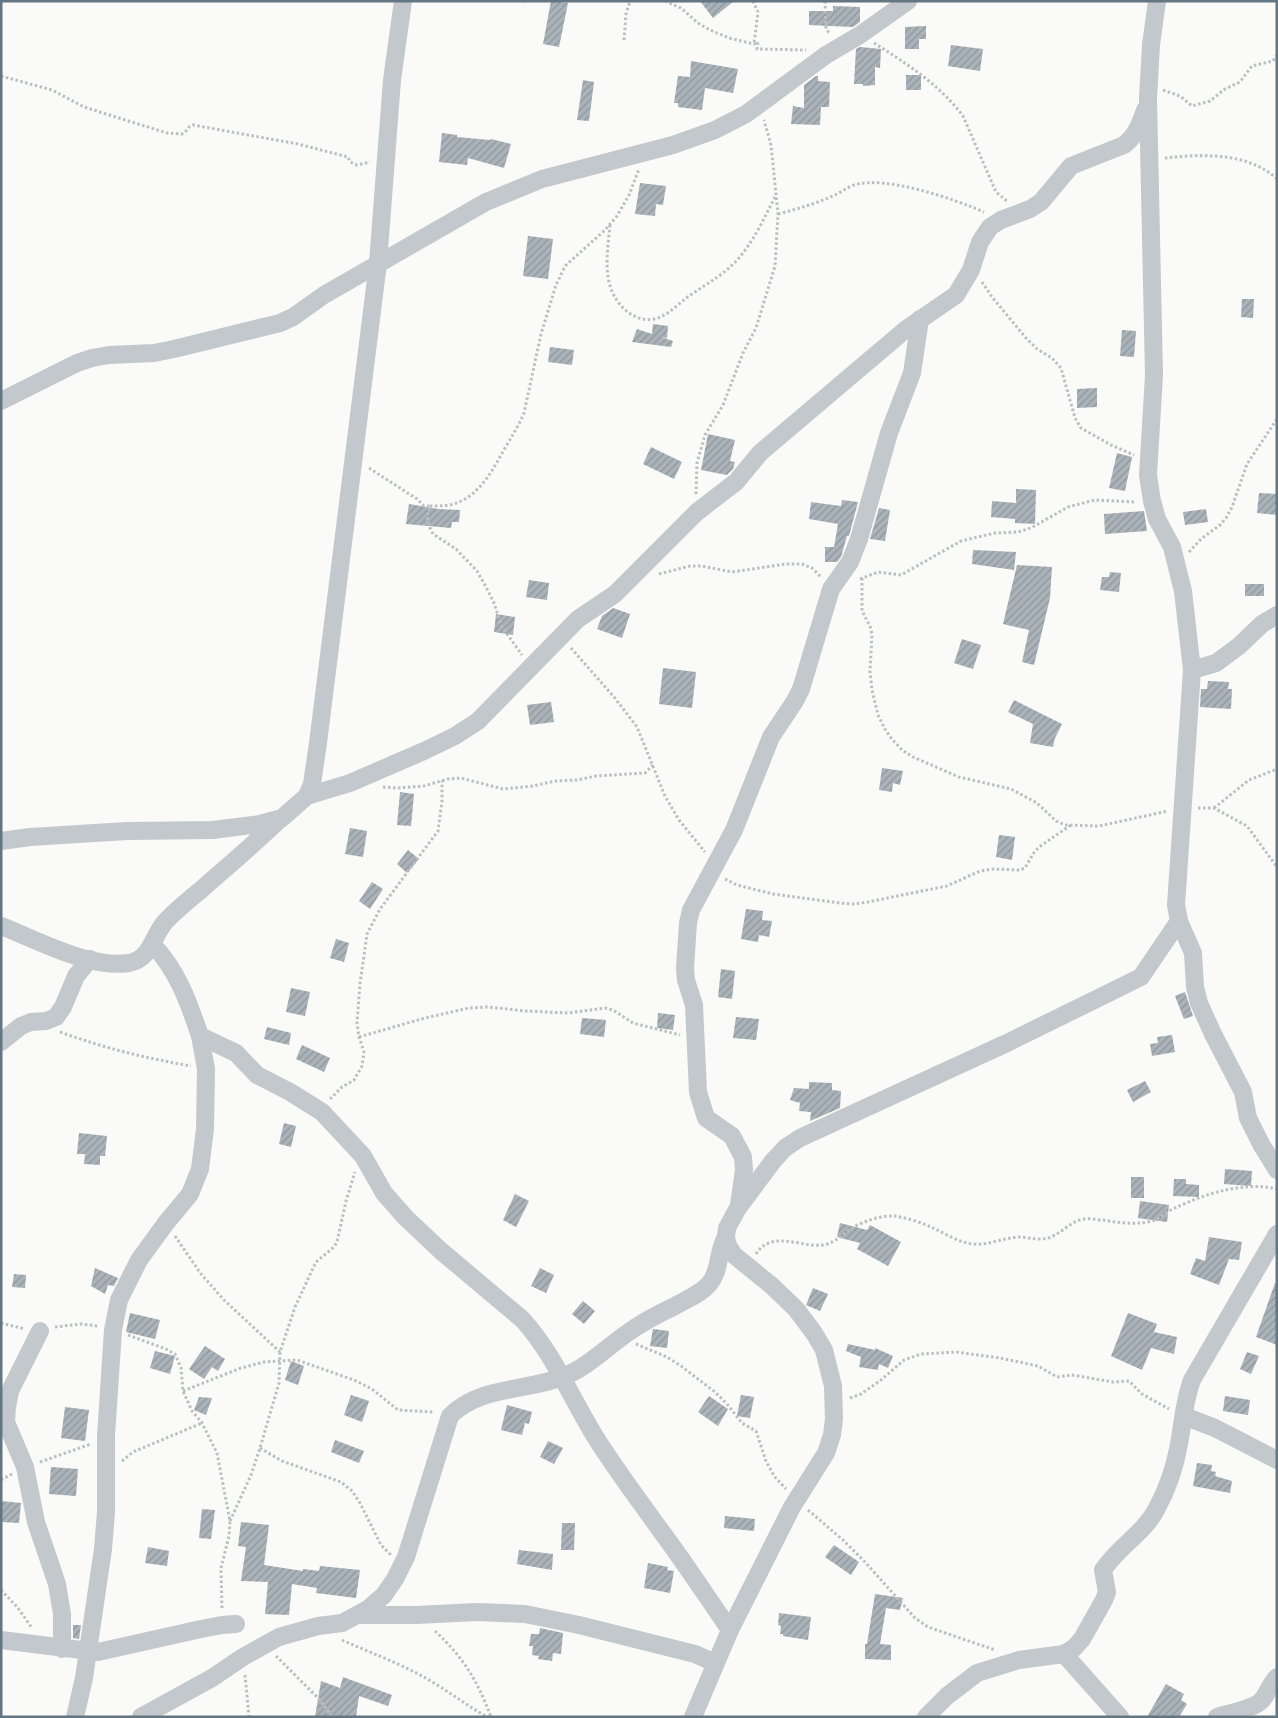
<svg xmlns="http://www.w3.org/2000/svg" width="1278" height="1718" viewBox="0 0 1278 1718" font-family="'PT Sans Narrow',sans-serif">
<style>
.building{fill:url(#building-hatch)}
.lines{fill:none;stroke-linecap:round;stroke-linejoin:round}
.path{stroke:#bbbfc2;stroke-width:3;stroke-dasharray:2.5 2.5;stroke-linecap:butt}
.minor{stroke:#c3c8cc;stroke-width:18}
</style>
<defs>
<pattern id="building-hatch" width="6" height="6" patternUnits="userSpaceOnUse" patternTransform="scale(1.25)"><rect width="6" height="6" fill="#aab3b9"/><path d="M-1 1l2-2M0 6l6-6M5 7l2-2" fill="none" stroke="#8e969c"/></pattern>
</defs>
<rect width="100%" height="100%" fill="#fafaf8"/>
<g class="building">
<polygon points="551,1 568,3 559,47 543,44"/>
<polygon points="700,1 734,1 713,18"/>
<polygon points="833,6 860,7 860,22 853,27 809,25 809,11 833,11"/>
<polygon points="926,26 926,39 919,39 919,49 905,49 905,27"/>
<polygon points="951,45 983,49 980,71 948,66"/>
<polygon points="860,47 881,49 880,68 875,67 875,85 863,86 863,84 854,84 856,49"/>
<polygon points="691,61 738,69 733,93 705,88 702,110 678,107 678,103 674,103 678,76 690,77"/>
<rect x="906" y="75" width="15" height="15"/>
<polygon points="816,76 818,76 818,81 830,82 829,107 821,107 820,125 791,124 793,106 804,108 804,85"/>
<polygon points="583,80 594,82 589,121 577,120"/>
<polygon points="442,133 457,135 457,137 490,140 491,139 511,144 504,168 468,158 467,165 439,162"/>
<polygon points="640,183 666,186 663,205 656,204 655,216 635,214"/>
<polygon points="528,236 553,239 548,279 523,276"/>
<polygon points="1242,299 1254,299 1253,318 1241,317"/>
<polygon points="653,324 668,326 667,338 661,337 673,341 671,347 632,342 637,329 652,334"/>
<polygon points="1122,330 1136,331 1134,357 1120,356"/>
<polygon points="550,347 574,350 572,365 548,362"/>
<polygon points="1097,388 1097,407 1077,408 1077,389"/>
<polygon points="708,434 735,440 730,461 735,462 733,469 727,475 701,470"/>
<polygon points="651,447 682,462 674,479 643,464"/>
<polygon points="1117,453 1132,457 1125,491 1109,488"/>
<polygon points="1016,489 1036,490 1035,524 1015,523 1015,519 991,517 992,501 1016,503"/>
<polygon points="1259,493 1277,494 1277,515 1257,513"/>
<polygon points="842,500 858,502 849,536 847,536 841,557 837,562 825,562 825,547 834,547 838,524 809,519 811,502 841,506"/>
<polygon points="409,504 438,509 460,510 459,522 452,522 451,528 406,524"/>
<polygon points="879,508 890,510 885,541 870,539"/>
<polygon points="1206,509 1208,522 1185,525 1183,512"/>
<polygon points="1144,511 1147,531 1105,534 1104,514"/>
<polygon points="973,550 1016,552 1014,570 972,564"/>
<polygon points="1017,565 1052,567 1050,598 1034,665 1022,662 1029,630 1003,624"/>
<polygon points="1110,572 1121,573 1119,592 1100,590 1102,577 1109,577"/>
<polygon points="529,580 549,583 547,600 526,597"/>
<rect x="1245" y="584" width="19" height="12"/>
<polygon points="613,608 630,614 622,638 597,629 602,616"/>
<polygon points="496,614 515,617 513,635 494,632"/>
<polygon points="962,639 981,645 973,669 954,663"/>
<polygon points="663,668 696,672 692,708 659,704"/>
<polygon points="1208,681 1229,682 1228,689 1232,689 1231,709 1200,707 1201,689 1207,689"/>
<polygon points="1014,700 1062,724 1055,738 1053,747 1030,743 1033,724 1008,712"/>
<polygon points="551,702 554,722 530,725 527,705"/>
<polygon points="882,768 903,771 900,785 893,783 892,792 879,790"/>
<polygon points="400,792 414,794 411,826 397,825"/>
<polygon points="350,828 367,831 363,857 345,854"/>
<polygon points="999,835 1015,837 1012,860 996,857"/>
<polygon points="408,850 419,859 407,873 397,864"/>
<polygon points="372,882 383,889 370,909 359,901"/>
<polygon points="746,909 763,911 762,920 772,921 769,937 759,935 758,942 741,939"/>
<polygon points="336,939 349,943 344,962 330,958"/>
<polygon points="721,969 735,971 732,999 718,997"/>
<polygon points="291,988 310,992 305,1016 286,1012"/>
<polygon points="1185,992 1193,1016 1184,1019 1175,996"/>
<polygon points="658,1013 675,1015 673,1030 657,1028"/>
<polygon points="736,1017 759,1019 756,1040 733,1038"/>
<polygon points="582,1018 606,1020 604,1037 580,1034"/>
<polygon points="267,1027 291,1033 289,1045 264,1039"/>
<polygon points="1172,1035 1175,1052 1152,1056 1150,1044 1158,1043 1157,1037"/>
<polygon points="302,1045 330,1058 324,1072 296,1059"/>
<polygon points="1145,1081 1151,1092 1133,1102 1127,1090"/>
<polygon points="809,1082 832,1083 832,1090 841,1091 840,1108 810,1121 811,1112 799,1111 800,1103 790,1100 794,1088 809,1089"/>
<polygon points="284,1123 296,1126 291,1147 279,1144"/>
<polygon points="79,1133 107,1136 105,1156 100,1156 100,1165 84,1164 85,1154 77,1154"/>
<polygon points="1225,1169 1252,1171 1251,1186 1224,1184"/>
<rect x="1131" y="1177" width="13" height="21"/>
<polygon points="1174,1179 1186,1179 1186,1184 1199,1185 1199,1197 1173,1196"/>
<polygon points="515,1194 529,1201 516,1227 503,1220"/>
<polygon points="1140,1201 1169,1205 1167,1222 1138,1218"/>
<polygon points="840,1223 867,1230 870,1225 901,1242 888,1266 857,1249 860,1243 837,1237"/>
<polygon points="1209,1237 1242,1242 1239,1260 1229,1259 1219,1285 1190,1274 1196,1258 1205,1261"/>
<polygon points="95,1268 118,1278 114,1286 108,1285 105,1294 91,1286"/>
<polygon points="540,1268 554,1275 546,1293 531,1286"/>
<polygon points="14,1274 26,1275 25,1288 12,1287"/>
<polygon points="1275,1283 1277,1283 1277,1345 1256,1337"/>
<polygon points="813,1288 828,1294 820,1311 806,1305"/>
<polygon points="583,1301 595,1311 584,1324 572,1314"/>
<polygon points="130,1313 160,1320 155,1339 126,1332"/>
<polygon points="1128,1313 1157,1324 1154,1332 1177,1337 1174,1354 1151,1348 1142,1370 1111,1356"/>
<polygon points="653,1329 669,1331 667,1348 650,1346"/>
<polygon points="848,1344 875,1350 875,1348 893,1356 888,1368 879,1364 878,1370 859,1367 861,1357 846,1351"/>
<polygon points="205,1346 225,1359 218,1371 212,1367 204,1379 189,1369"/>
<polygon points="155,1351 175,1356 170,1374 150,1368"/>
<polygon points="1247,1352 1259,1356 1251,1374 1240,1369"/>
<polygon points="291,1361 304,1366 298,1385 285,1380"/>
<polygon points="351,1395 369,1401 362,1422 344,1415"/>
<polygon points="741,1395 754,1397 750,1418 737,1416"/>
<polygon points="709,1396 728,1409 718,1426 698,1412"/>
<polygon points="1225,1396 1250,1400 1248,1415 1223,1411"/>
<polygon points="199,1397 212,1398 206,1415 194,1410"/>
<polygon points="507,1405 532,1412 529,1424 525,1423 522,1435 501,1430"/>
<polygon points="65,1407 89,1410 85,1441 61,1438"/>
<polygon points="335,1440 364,1451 359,1463 331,1452"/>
<polygon points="548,1441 563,1448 554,1464 540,1457"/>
<polygon points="1197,1463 1212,1465 1211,1471 1216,1472 1215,1476 1232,1481 1230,1493 1193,1486"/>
<polygon points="51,1467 78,1469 76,1496 49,1494"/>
<polygon points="1,1501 21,1503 19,1523 1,1522"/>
<polygon points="202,1509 215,1510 211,1539 199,1538"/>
<polygon points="725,1516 755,1519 754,1531 724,1528"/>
<polygon points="241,1522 269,1525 264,1565 303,1571 303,1569 319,1571 320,1566 360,1570 356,1598 316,1593 317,1588 292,1584 289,1615 265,1614 268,1582 241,1581 246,1547 238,1546"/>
<polygon points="562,1523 575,1523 574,1550 561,1550"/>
<polygon points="834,1545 859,1562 851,1575 825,1557"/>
<polygon points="148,1547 169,1551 167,1566 145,1563"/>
<polygon points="519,1550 553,1554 552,1570 517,1564"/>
<polygon points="648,1563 668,1567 667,1570 674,1571 670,1593 644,1588"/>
<polygon points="875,1594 903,1598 900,1610 886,1608 880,1644 891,1645 891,1660 865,1659 865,1644 867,1644"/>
<polygon points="779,1613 811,1617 808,1640 783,1636 783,1634 780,1634 781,1626 778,1625"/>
<polygon points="73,1625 81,1625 79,1639 73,1638"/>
<polygon points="540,1628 563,1633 561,1654 553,1653 552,1661 538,1659 539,1656 532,1655 533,1646 529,1646 531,1634 539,1634"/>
<polygon points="343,1677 392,1695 388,1706 359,1696 356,1717 315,1717 321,1681 340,1688"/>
<polygon points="1166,1684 1184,1694 1181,1700 1187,1704 1179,1717 1147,1717"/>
</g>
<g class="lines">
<g class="path">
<polyline points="522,1 526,1"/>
<polyline points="665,1 681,8 698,23 710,30 729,38 754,44 758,42 757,49 806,50"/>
<polyline points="753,1 758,12 754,44"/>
<polyline points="825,1 826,29 830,34"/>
<polyline points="624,40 626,14 630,1"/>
<path d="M 874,43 C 906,63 940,85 963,116 L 996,192 L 1008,202"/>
<polyline points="1,76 52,90 84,107 167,133 182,134 186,131 189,127 193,125 298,144 348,157 350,162 357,165 370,162"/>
<polyline points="1163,90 1180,96 1192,106 1210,101 1225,89 1240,82 1252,66 1273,61 1277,55"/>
<path d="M 1165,158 C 1202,154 1248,152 1277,179"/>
<path d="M 778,214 C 797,209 815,204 833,196 C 840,193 846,188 854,185 C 885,175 954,199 984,212"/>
<path d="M 610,225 C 607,256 600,291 629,313 C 637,318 645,321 654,319 C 668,316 678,304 689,296 C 706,284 724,275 738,259 C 754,241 764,218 775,197"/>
<polyline points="982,282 992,297 1026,338 1037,349 1052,358 1061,368 1075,418 1081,428 1111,445 1134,455"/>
<polyline points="369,468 417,499 424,506 430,506 427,516 430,528 433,534 456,549 477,571 485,585 494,603 502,627 522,655"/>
<polyline points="696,494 697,463 705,435 723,405 743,353 756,328 775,266 778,214 771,145 764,120"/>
<path d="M 430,506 C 436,506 443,506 450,505 C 479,498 492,471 505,448 C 512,436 519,425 524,413 L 541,334 L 556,285 L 565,266 L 605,230 L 617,216 L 629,195 L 639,169"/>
<polyline points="1189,552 1201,539 1220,525 1226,518 1232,507 1247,464 1277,419"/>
<polyline points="659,574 690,566 702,566 732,572 786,564 802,564 812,568 821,577"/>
<polyline points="862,578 862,611 870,626 872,634 870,671 872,690 878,715 885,729 891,738 902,750 913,757 959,777 1011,789 1037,803 1056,821 1065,825 1099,826 1168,811"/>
<polyline points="860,579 878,572 901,575 961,541 995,533 1018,532 1031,528 1068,507 1095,500 1136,502"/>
<polyline points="571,648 614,697 637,727 665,796 679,820 705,852"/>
<polyline points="383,787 398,788 424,786 448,779 461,778 503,789 533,786 555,781 577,780 596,776 645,773 653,765"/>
<polyline points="1198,808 1214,808 1247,826 1277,867"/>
<polyline points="1214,808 1249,780 1277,769"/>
<polyline points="725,879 737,885 773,894 840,903 853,904 868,902 947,886 980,871 993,869 1020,870 1025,868 1033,854 1039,847 1071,825"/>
<path d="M 60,1032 C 104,1048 145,1058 191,1066"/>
<polyline points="359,1037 425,1018 469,1008 487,1007 526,1011 568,1013 605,1008 613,1010 633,1023 680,1035"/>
<polyline points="330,1099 342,1087 354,1080 362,1066 364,1052 359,1037 357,1023 360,984 367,934 380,909 438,831 442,801 442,781"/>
<polyline points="175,1236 201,1274 224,1300 280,1352"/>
<path d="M 756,1254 C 772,1229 801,1248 823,1245 C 836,1243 842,1234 852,1228 C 864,1221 882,1215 895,1216 C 907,1218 920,1222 931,1227 C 947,1234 963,1246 981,1244 C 994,1243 1007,1237 1021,1237 C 1031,1238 1042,1241 1051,1237 C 1063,1232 1071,1221 1084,1219 C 1090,1218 1097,1220 1103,1220 C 1119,1223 1136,1225 1152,1221 C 1160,1219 1167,1211 1175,1208 C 1204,1194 1244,1181 1277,1189"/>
<polyline points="1,1323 25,1329"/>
<polyline points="55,1327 81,1324 98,1326"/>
<polyline points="128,1335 166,1349 175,1354 181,1368 183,1391 192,1411 202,1423 217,1453 230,1521 229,1536 221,1568 222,1610"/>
<polyline points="636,1344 667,1357 681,1366 715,1392 727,1404 742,1423 756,1431 766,1461 774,1476 786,1489"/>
<polyline points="183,1391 241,1368 264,1362 297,1360 354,1380 372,1389 398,1410 434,1412"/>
<polyline points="850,1398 861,1394 881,1380 904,1360 921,1354 940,1353 956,1352 1000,1358 1038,1366 1057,1377 1072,1375 1113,1382 1129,1381 1142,1394 1169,1409"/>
<polyline points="260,1448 282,1461 341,1482 352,1491 360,1503 381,1545 391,1555"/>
<polyline points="122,1461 133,1452 202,1423"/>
<polyline points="40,1462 91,1444"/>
<polyline points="1,1480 12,1474"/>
<polyline points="808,1510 843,1540 865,1562 915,1618 928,1627 995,1650"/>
<polyline points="230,1521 251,1475 260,1448 279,1383 280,1352 295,1307 316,1262 334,1247 337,1242 346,1201 355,1172"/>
<polyline points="1,1590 18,1608 32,1628"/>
<path d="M 435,1631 C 464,1658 477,1680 491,1717"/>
<path d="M 342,1640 C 373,1654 405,1665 434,1683 C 452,1694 468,1706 487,1717"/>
<polyline points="276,1656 320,1700 332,1717"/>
<polyline points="245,1675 249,1717"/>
</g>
<g class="minor">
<polyline points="1157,1 1151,45 1148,98 1154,375 1148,475 1152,501 1157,519 1172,547 1183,591 1192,670 1176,905 1179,921 1193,953 1195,987 1199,1003 1213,1034 1243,1092 1248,1118 1261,1144 1277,1170"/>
<polyline points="1,401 77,363 92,358 109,355 154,353 174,349 280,323 293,317 324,295 486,202 542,179 673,145 715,130 746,114 826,55 860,35 908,1"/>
<polyline points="1192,670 1216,663 1239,646 1262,624 1277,615"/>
<path d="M 307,796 L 350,783 L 424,751 L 455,736 L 478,721 L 578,619 L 615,594 L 697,512 L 736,482 L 760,453 L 774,441 L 905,330 L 956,295 L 971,270 L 980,242 L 990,227 L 1001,220 L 1030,209 L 1041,202 L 1071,166 L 1124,145 C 1136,136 1140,124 1145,110"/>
<polyline points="1,841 30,837 127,831 213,830 260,824 282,818 307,796 312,784 318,743 378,263 392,80 403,1"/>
<path d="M 1,926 C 37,940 90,969 129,963 C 151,959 152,937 165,922 C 176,910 190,899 202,889 C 228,866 254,844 279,820"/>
<path d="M 152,944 C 177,969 189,1003 200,1036 L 236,1053 L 257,1075 L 290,1092 L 322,1112 L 363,1156 L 384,1193 L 405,1217 L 441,1251 L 522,1319 C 554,1354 571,1398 596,1438 C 616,1470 639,1500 661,1531 C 685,1563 707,1597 730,1630"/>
<polyline points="1,1042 21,1026 31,1022 46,1021 56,1017 63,1007 76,976 90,959"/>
<polyline points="739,1205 744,1170 743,1157 732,1136 706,1118 698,1092 694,1005 686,980 685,968 688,923 691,910 698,897 734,830 771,737 795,701 801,689 831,589 850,562 859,539 889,433 912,373 920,319"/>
<polyline points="40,1331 10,1391 7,1407 6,1422 25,1467 36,1522 57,1584 62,1614 62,1649"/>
<polyline points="1184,1416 1215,1428 1277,1460"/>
<polyline points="357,1615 416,1615 477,1612 525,1614 579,1625 695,1654 715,1663"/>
<polyline points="1,1640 98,1652 201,1629 222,1625 236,1624"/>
<polyline points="1064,1654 1120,1717"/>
<polyline points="75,1717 84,1678 103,1549 106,1512 106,1436 113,1330 119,1300 139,1260 166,1223 190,1194 200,1169 205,1129 206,1069 200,1036"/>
<path d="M 141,1717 L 212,1678 L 243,1657 L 279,1637 L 318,1626 L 342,1623 L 368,1609 L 384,1595 L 395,1579 L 406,1557 L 450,1416 C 480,1386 526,1391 563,1377 C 587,1367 605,1349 626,1334 C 641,1323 658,1314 675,1306 C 687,1299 701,1294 710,1283 C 721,1269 717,1251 726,1237"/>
<polyline points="693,1717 730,1630 792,1507 826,1453 832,1435 834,1419 833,1386 824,1350 814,1333 796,1309 772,1286 734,1255 728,1246 726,1237 727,1228 738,1208 773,1161 785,1148 800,1138 1007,1043 1141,977 1179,921"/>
<path d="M 926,1717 L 947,1696 L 977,1673 L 1019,1660 L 1064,1654 L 1074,1648 L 1082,1639 L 1104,1600 L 1107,1592 L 1103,1570 C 1118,1547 1143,1534 1156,1510 C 1167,1490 1175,1467 1179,1444 C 1183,1423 1184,1401 1192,1380 L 1277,1234"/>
<path d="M 1217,1717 C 1229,1713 1254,1709 1262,1700 C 1268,1693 1270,1684 1277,1677"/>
</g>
</g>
<rect width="1278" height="1718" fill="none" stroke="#657683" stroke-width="5"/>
</svg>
